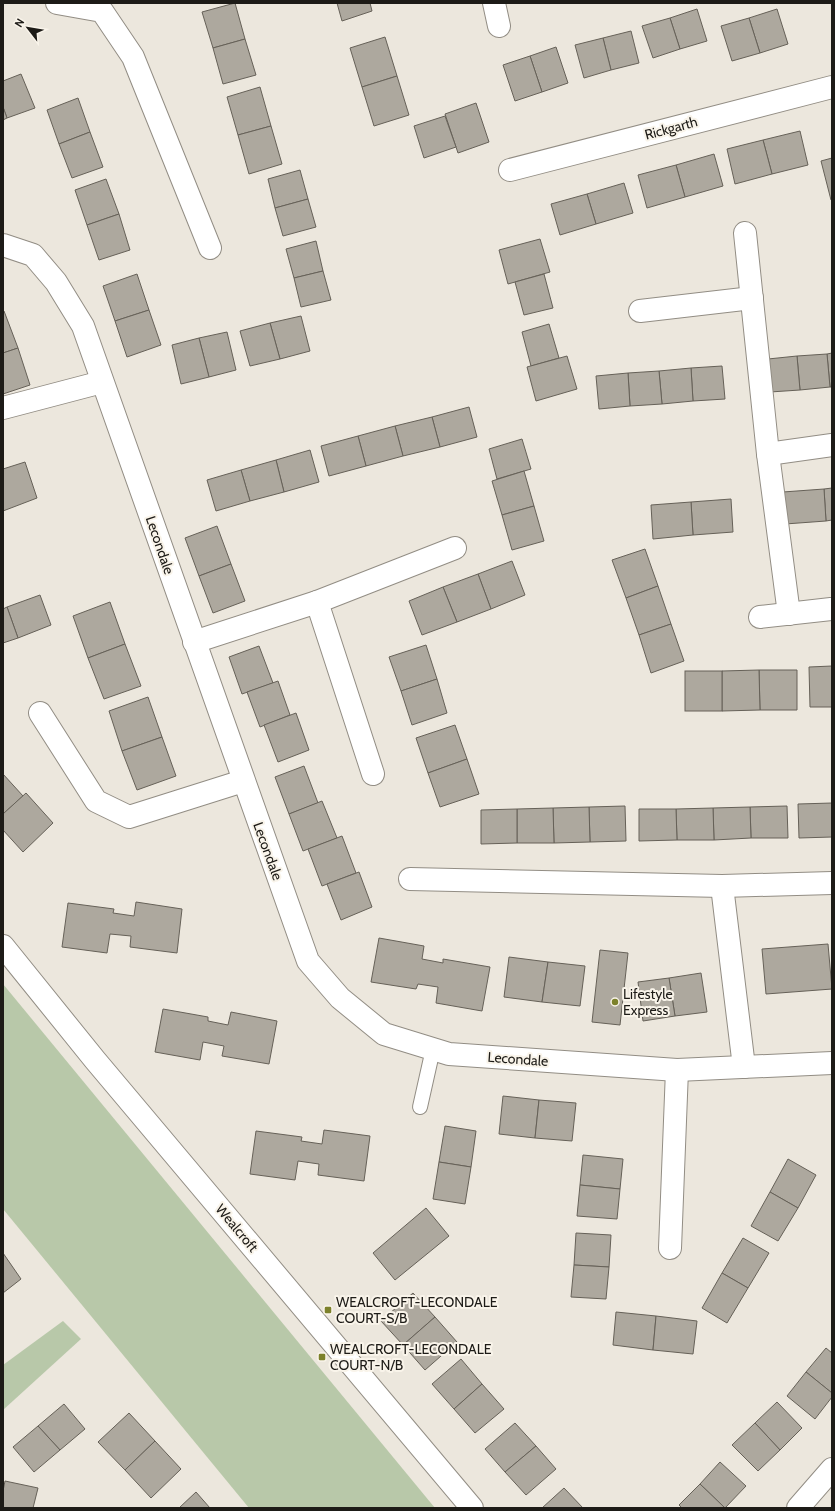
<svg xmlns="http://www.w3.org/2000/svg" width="835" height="1511" viewBox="0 0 835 1511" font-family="Cabin,sans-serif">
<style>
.green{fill:#b8c8a9}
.building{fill:#ada89e;stroke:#666158}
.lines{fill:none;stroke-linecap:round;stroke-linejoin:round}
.lane-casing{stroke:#928d84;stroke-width:16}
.street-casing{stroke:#928d84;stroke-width:24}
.secondary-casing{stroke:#928d84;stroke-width:24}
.lane{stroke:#fff;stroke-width:14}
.street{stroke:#fff;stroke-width:22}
.secondary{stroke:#fff;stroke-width:22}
.poi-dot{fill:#7c812b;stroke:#f9f4ea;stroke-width:1.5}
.labels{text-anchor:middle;stroke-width:4;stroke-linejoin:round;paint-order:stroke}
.street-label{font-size:14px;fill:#1d1b17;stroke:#f9f4ea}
.poi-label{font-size:14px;fill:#1d1b17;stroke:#f9f4ea;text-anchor:start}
</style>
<rect width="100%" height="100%" fill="#ece7dd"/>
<g class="green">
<polygon points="3,984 435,1508 249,1508 3,1209"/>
<polygon points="63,1321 81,1339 3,1410 3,1365"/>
</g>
<g class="building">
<polygon points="235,3 245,39 213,48 202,12"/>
<polygon points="337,3 370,3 372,11 342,21"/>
<polygon points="697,9 707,41 680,49 670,18"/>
<polygon points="777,9 788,44 760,53 749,18"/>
<polygon points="670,18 680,49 653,58 642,26"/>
<polygon points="749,18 760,53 732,61 721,26"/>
<polygon points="631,31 639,63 611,70 603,38"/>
<polygon points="385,37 397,76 362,87 350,48"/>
<polygon points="603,38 611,70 584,78 575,45"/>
<polygon points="245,39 256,75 223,84 213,48"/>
<polygon points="556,47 568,83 542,92 530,56"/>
<polygon points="530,56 542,92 515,101 503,65"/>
<polygon points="21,74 35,108 7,118 3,107 3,81"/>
<polygon points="397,76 409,115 374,126 362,87"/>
<polygon points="260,87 271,126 238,135 227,97"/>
<polygon points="78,98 90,132 59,144 47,110"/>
<polygon points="476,103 489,142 458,153 445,114"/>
<polygon points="3,107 7,118 3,120"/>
<polygon points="445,116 456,147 424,158 414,126"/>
<polygon points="271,126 282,164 249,174 238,135"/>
<polygon points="800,131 808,165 772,174 763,140"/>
<polygon points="90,132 103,167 72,178 59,144"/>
<polygon points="763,140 772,174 735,184 727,149"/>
<polygon points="714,154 723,186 685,197 676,165"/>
<polygon points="832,158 832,200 831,200 821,161"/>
<polygon points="676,165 685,197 647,208 638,175"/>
<polygon points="300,170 308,199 275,208 268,179"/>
<polygon points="106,179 119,214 87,225 75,190"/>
<polygon points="624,183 633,213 596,224 587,194"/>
<polygon points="587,194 596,224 560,235 551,204"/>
<polygon points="308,199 316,227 283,236 275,208"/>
<polygon points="119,214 130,250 99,260 87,225"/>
<polygon points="540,239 550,272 508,284 499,250"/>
<polygon points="316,241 323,271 294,278 286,249"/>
<polygon points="323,271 331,300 301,307 294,278"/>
<polygon points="137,274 149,310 115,321 103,286"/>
<polygon points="544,274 553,308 524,315 515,282"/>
<polygon points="149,310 161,345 127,357 115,321"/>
<polygon points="3,311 4,311 18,348 3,353"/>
<polygon points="301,316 310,351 280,359 270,323"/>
<polygon points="270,323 280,359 250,366 240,331"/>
<polygon points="549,324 559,358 531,366 522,332"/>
<polygon points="227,332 236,370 209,377 199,338"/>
<polygon points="199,338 209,377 181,384 172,345"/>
<polygon points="18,348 30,385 3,394 3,353"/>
<polygon points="832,353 832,387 830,387 827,354"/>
<polygon points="827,354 830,387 800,390 797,356"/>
<polygon points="567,356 577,389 536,401 527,367"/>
<polygon points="797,356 800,390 770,392 768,359"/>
<polygon points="722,366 725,399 693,401 691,368"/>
<polygon points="691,368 693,401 662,404 659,371"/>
<polygon points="659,371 662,404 630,406 628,373"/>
<polygon points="628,373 630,406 599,409 596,376"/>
<polygon points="469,407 477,437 440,447 432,417"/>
<polygon points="432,417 440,447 403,456 395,426"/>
<polygon points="395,426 403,456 366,466 358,436"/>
<polygon points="358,436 366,466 329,476 321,446"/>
<polygon points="522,439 531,469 497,479 489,449"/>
<polygon points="310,450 319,482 284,492 276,460"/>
<polygon points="276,460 284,492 250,501 241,470"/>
<polygon points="25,462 37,498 3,511 3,469"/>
<polygon points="241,470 250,501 216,511 207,480"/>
<polygon points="524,471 534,506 502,515 492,481"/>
<polygon points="832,488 832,520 826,521 824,489"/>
<polygon points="824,489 826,521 785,524 783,492"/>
<polygon points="731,499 733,532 693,535 691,502"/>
<polygon points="691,502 693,535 653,539 651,505"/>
<polygon points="534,506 544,541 512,550 502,515"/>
<polygon points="217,526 231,564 199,576 185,538"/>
<polygon points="645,549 658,586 626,598 612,560"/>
<polygon points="512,561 525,595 491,609 478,574"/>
<polygon points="231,564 245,601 213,613 199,576"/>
<polygon points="478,574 491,609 457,622 443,587"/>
<polygon points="658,586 671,624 639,635 626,598"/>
<polygon points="443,587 457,622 422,635 409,601"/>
<polygon points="40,595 51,625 18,638 7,607"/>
<polygon points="110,602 125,644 88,658 73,616"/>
<polygon points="7,607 18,638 3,643 3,609"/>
<polygon points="671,624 684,661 651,673 639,635"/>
<polygon points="125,644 141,686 104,699 88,658"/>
<polygon points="426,645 437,679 401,691 389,657"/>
<polygon points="259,646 273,683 242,694 229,657"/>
<polygon points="832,666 832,707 810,707 809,667"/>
<polygon points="759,670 797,670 797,710 760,710"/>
<polygon points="759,670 760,710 722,711 722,671"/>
<rect x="685" y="671" width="37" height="40"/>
<polygon points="437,679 447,713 412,725 401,691"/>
<polygon points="278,681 290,715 260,727 247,692"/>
<polygon points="148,697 162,737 122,751 109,711"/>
<polygon points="296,713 309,750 278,762 264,725"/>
<polygon points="455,725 467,759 428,773 416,738"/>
<polygon points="162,737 176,776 137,790 122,751"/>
<polygon points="467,759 479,794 440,807 428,773"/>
<polygon points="304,766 318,803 289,814 275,777"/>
<polygon points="3,774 23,796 3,814"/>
<polygon points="26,793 53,823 23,852 3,830 3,814"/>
<polygon points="322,801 337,838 303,851 289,814"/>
<polygon points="832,803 832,837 799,838 798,804"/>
<polygon points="625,806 626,841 590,842 589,807"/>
<polygon points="787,806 788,838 751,838 750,807"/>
<polygon points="589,807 590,842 554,843 553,808"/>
<polygon points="750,807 751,838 714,840 713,808"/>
<polygon points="553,808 554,843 517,843 517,809"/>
<polygon points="713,808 714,840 677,840 676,809"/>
<polygon points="517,809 517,843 481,844 481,810"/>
<polygon points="639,809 676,809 677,840 639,841"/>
<polygon points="342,836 356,873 322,886 308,849"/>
<polygon points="359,872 372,907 341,920 327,884"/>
<polygon points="136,902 182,909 177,953 130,947 131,936 110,934 107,953 62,947 68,903 114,909 113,913 134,916"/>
<polygon points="379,938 424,946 422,959 443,963 443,959 490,967 482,1011 436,1003 438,987 418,984 416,989 371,982"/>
<polygon points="828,944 832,989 766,994 762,949"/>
<polygon points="600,950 628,953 620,1025 592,1022"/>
<polygon points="509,957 548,962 542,1002 504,997"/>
<polygon points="548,962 585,966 580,1006 542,1002"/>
<polygon points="701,973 707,1012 675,1016 669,978"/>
<polygon points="669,978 675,1016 643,1021 638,982"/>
<polygon points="163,1009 208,1017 208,1021 228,1025 231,1012 277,1021 269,1064 222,1056 224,1046 203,1042 200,1060 155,1052"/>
<polygon points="503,1096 539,1100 535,1138 499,1134"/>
<polygon points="539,1100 576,1103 572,1141 535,1138"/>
<polygon points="445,1126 476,1131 471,1167 439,1162"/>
<polygon points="324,1130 370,1136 364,1181 318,1175 319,1164 298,1161 295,1180 250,1174 256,1131 302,1137 301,1141 322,1144"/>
<polygon points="583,1155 623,1159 620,1189 580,1185"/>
<polygon points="788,1159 816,1175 798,1208 770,1192"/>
<polygon points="439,1162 471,1167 465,1204 433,1199"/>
<polygon points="580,1185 620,1189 617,1219 577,1216"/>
<polygon points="770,1192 798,1208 778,1241 751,1226"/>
<polygon points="426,1208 449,1236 395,1280 373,1253"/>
<polygon points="576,1233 611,1235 609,1267 574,1265"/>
<polygon points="743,1238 769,1253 748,1288 722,1273"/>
<polygon points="3,1253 21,1279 3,1293"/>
<polygon points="574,1265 609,1267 606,1299 571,1297"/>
<polygon points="722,1273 748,1288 727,1323 702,1308"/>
<polygon points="413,1293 435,1317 403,1345 381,1321"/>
<polygon points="616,1312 656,1316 653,1350 613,1345"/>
<polygon points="656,1316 697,1321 693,1354 653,1350"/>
<polygon points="435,1317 457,1342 425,1370 403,1345"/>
<polygon points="826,1348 832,1353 832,1393 806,1372"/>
<polygon points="461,1359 482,1384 454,1409 432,1384"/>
<polygon points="806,1372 832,1393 832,1397 815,1419 787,1396"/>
<polygon points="482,1384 504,1409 475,1433 454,1409"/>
<polygon points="777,1402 802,1428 780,1450 755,1423"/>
<polygon points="64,1404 85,1429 60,1450 38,1426"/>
<polygon points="129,1413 155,1441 125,1470 98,1442"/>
<polygon points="515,1423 536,1446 505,1472 485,1449"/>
<polygon points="755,1423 780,1450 758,1471 732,1445"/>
<polygon points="38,1426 60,1450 34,1472 13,1447"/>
<polygon points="155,1441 181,1469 151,1498 125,1470"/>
<polygon points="536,1446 556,1469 526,1495 505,1472"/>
<polygon points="720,1462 746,1486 725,1508 700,1484"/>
<polygon points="5,1481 38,1488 33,1508 3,1508 3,1491"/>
<polygon points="700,1484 725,1508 682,1508 679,1505"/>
<polygon points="564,1488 583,1508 542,1508"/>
<polygon points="196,1492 210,1508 179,1508"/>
</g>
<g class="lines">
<defs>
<polyline id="lane" points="420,1107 433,1049"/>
<g id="street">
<polyline points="57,3 102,11 133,57 210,248"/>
<polyline points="494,3 499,26"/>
<polyline points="510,170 832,87"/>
<polyline points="745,233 768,454 789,614"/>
<polyline points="3,245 33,255 56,282 83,326 308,961 340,998 384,1034 449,1054 677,1070 832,1063"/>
<polyline points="640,311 752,298"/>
<polyline points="3,408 102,382"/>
<polyline points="768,454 832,445"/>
<polyline points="317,602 373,774"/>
<polyline points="760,617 831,609"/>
<polyline points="194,642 317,602 455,548"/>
<polyline points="40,713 96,801 129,817 243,781"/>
<polyline points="410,879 722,886 832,883"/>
<polyline points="722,886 744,1067"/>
<polyline points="670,1248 677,1070"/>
<polyline points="798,1508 832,1469"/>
</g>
<polyline id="secondary" points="3,946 95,1060 472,1508"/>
</defs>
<use href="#lane" class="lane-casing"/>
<use href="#street" class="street-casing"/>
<use href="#secondary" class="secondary-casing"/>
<use href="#lane" class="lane"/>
<use href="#street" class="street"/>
<use href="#secondary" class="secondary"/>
</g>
<g class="poi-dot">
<circle cx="615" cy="1002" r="4"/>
<rect x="324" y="1306" width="8" height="8" rx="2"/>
<rect x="318" y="1353" width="8" height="8" rx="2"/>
</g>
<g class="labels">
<g class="street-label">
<text transform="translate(671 128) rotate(-15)" y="5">Rickgarth</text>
<text transform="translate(160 545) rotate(71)" y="5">Lecondale</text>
<text transform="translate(268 851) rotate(70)" y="5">Lecondale</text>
<text transform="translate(518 1059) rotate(4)" y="5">Lecondale</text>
<text transform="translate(237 1228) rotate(50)" y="5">Wealcroft</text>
</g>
<g class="poi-label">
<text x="623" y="999">Lifestyle<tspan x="623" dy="16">Express</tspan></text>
<text x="336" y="1307">WEALCROFT-LECONDALE<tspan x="336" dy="16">COURT-S/B</tspan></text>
<text x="330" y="1354">WEALCROFT-LECONDALE<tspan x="330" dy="16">COURT-N/B</tspan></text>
</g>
</g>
<rect width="835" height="1511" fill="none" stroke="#1d1b17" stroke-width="8"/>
<g transform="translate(28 28) rotate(301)" stroke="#f9f4ea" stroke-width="3" paint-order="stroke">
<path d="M0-3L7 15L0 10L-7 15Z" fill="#1d1b17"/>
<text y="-6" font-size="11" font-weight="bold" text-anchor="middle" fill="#1d1b17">N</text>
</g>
</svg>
